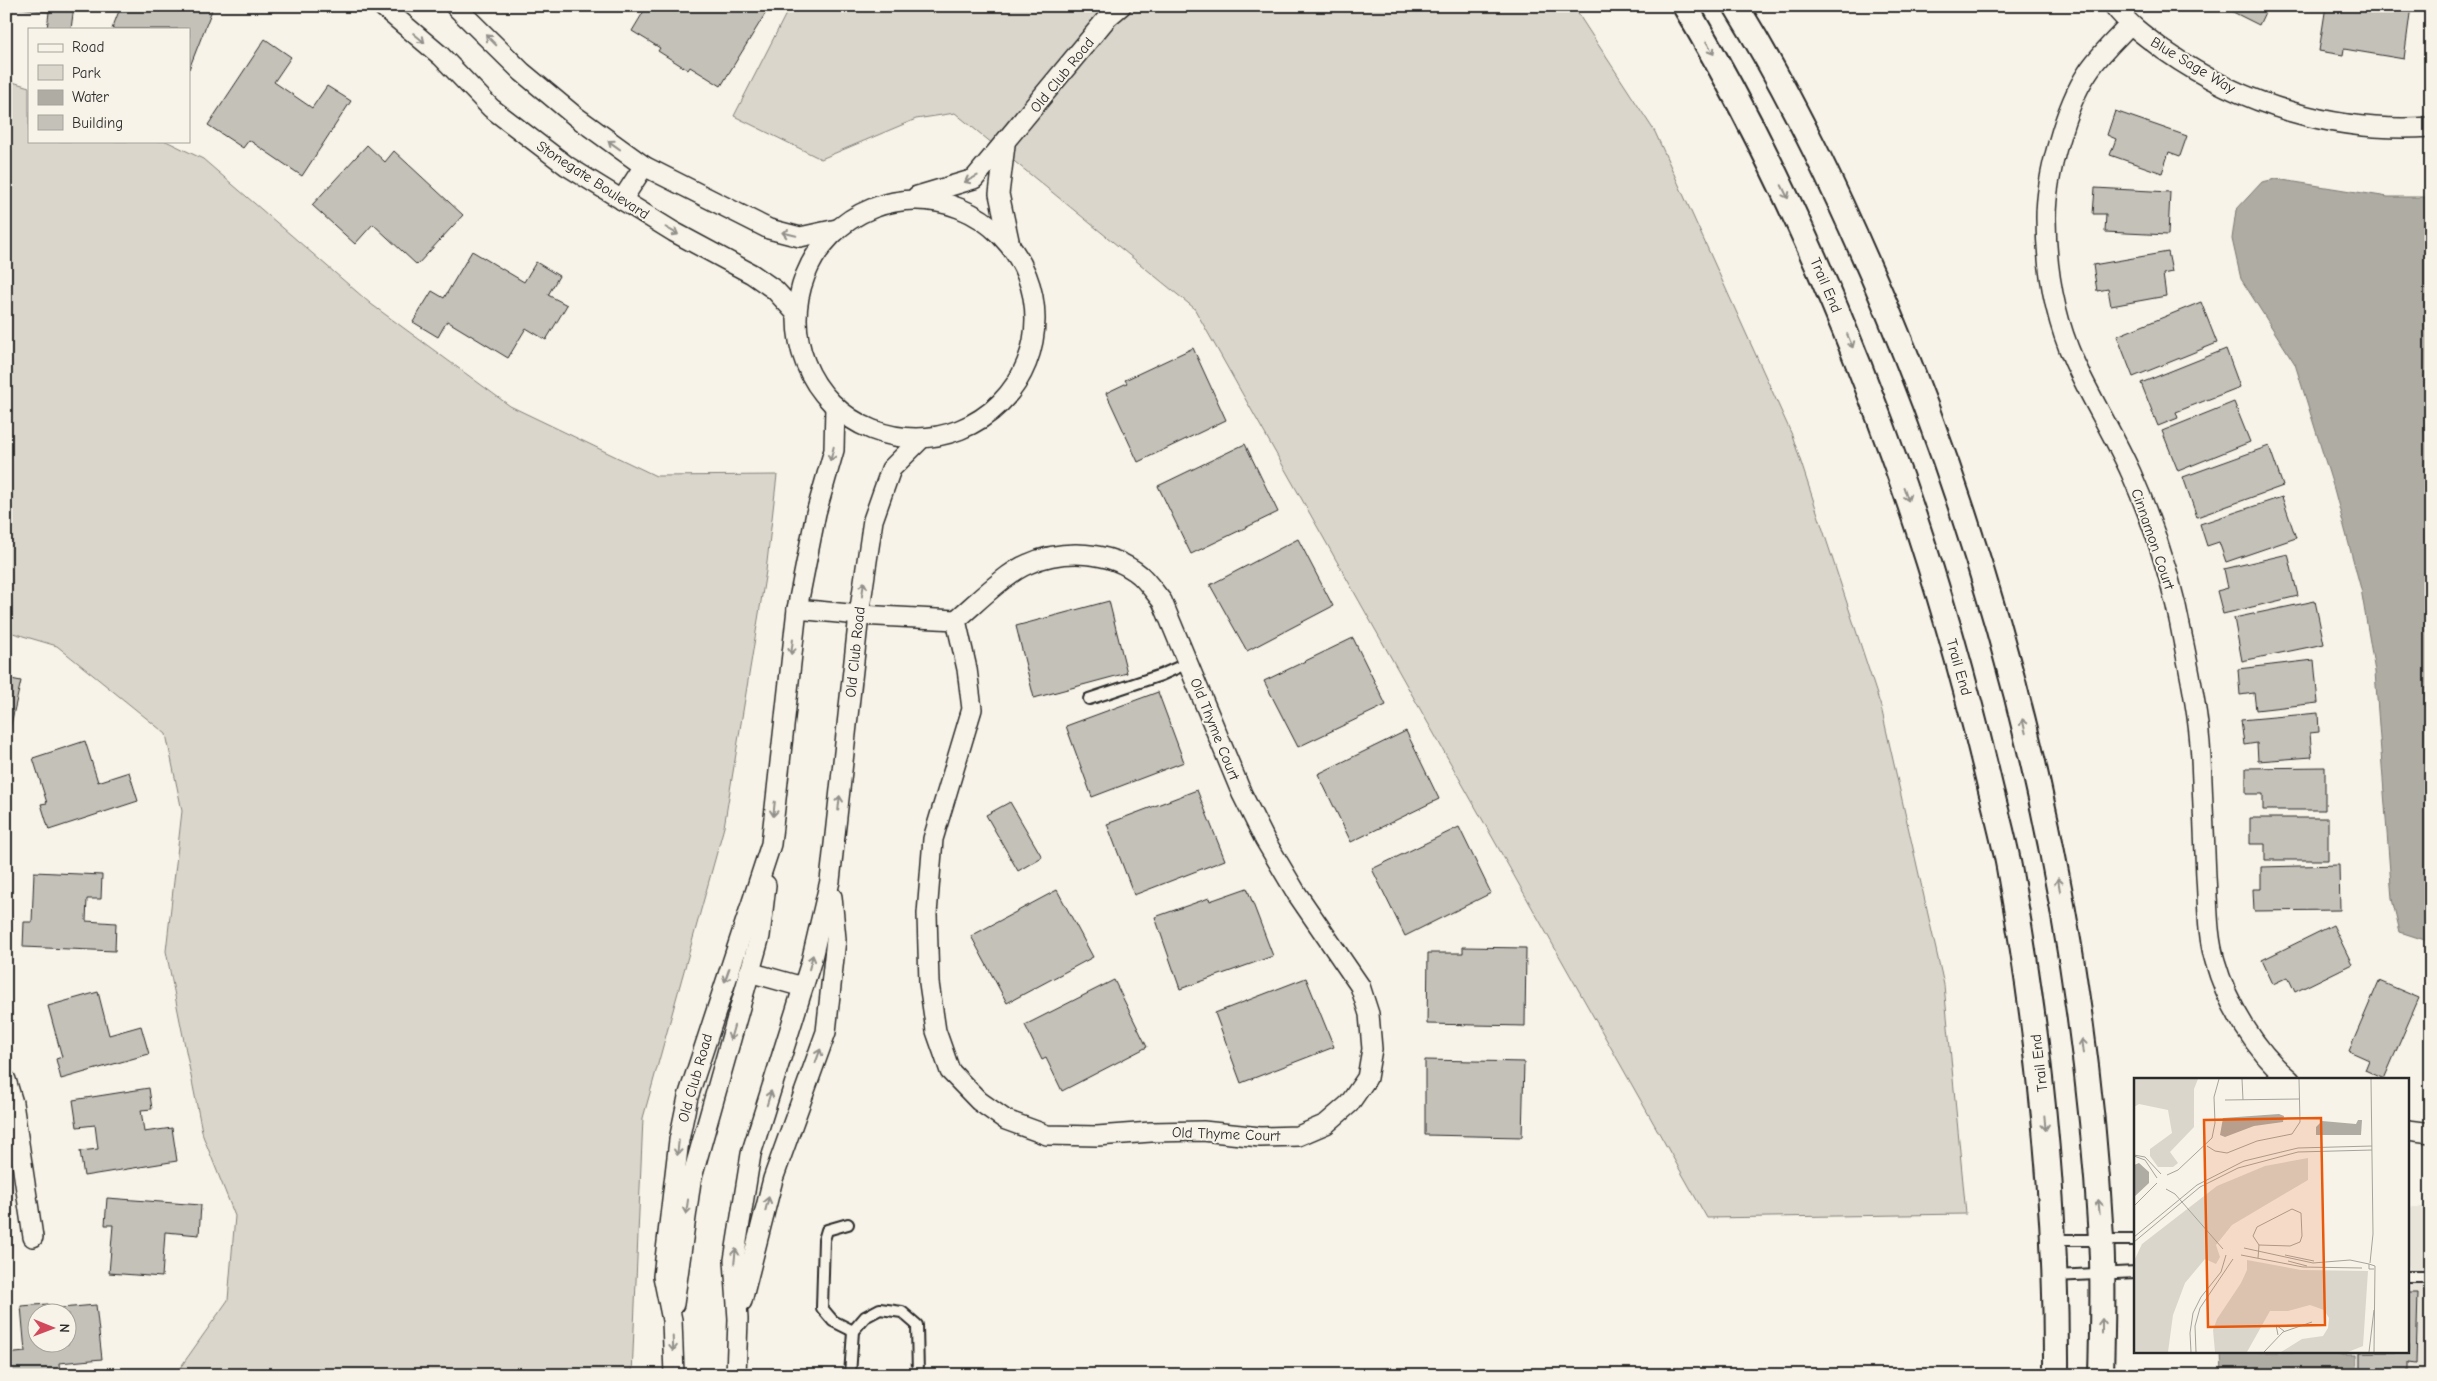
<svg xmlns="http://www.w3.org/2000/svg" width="2437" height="1381" viewBox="0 0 2437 1381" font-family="'Comic Neue',sans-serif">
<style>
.built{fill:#e8e4da}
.green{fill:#dad6cc;stroke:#82807c}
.water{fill:#afaca4;stroke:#7a7874}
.building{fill:#c4c1b9;stroke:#2b2b2b;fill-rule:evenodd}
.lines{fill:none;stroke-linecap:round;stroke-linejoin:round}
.service-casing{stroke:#2b2b2b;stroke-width:14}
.minor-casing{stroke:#2b2b2b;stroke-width:22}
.tertiary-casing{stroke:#2b2b2b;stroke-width:28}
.service{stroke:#f7f3e8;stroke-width:10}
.minor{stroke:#f7f3e8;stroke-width:19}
.tertiary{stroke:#f7f3e8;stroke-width:24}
.oneway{stroke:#918f8a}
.labels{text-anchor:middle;stroke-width:4;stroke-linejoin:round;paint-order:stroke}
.street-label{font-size:15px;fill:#2b2b2b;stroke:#f7f3e8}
.inset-road{fill:none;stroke:#a5a39c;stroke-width:1}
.view{fill:#e8590c;fill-opacity:0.15;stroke:#e8590c;stroke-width:2.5}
.inset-edge{fill:none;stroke:#2b2b2b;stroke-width:2.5}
</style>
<rect width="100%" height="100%" fill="#f7f3e8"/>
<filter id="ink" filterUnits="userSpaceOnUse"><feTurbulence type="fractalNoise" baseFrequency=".02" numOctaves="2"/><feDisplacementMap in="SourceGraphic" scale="10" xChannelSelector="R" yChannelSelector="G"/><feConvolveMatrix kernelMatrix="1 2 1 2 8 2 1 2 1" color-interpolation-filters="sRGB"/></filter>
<g filter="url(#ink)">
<polygon class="built" points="2408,1207 2431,1207 2431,1375 2294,1375 2293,1352 2408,1352"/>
<g class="green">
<polygon points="790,6 1573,6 1655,132 1792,435 1881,707 1944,985 1966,1214 1707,1218 1194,308 955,113 916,119 821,159 734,116"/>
<polygon points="6,80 29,87 29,141 166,141 203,159 371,304 510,406 656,476 777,475 766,571 724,827 643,1118 632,1375 175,1375 228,1300 235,1216 203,1136 166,951 182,811 166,734 57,646 6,631"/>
</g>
<g class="water">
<polygon points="2276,179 2388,197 2431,197 2431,942 2400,932 2392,899 2375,672 2361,589 2334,489 2295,364 2241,279 2232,239 2236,210 2262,182"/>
<polygon points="2221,1352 2333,1352 2334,1355 2356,1355 2356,1375 2222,1375"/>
</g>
<g class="building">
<polygon points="6,6 74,6 71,29 47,29 49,12 13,7 6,45"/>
<polygon points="108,6 202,6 212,10 189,69 189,29 112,29 119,11"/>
<polygon points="647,6 770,6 721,86 690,67 688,70 658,51 660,48 632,31"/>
<polygon points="2221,6 2268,6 2259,25"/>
<polygon points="2326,6 2411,6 2404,59 2344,49 2343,55 2319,51"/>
<polygon points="265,39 291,57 274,82 312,108 327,86 351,101 302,176 249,140 243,148 208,125"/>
<polygon points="2115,111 2187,136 2180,156 2169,152 2162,173 2110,155 2116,139 2107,135"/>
<polygon points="367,145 385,162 394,151 463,215 417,265 373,224 355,244 312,205"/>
<polygon points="2095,188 2170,192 2168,235 2105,232 2106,214 2093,214"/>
<polygon points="472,251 524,282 536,262 559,276 548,295 567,305 546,340 526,328 508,358 447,321 438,337 413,322 432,291 444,298"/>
<polygon points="2168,252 2172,272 2163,274 2166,296 2111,306 2108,289 2097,291 2093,265"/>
<polygon points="2201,302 2217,343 2133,377 2117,336"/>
<polygon points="1193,348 1226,420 1138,462 1106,393 1127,383 1125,380"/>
<polygon points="2226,349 2240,387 2176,412 2178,418 2158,426 2141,383"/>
<polygon points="2234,402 2250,442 2178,471 2162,431"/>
<polygon points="1245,444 1278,512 1191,554 1158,486"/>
<polygon points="2269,446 2283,486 2197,517 2183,477"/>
<polygon points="2282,497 2296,538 2226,562 2219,542 2207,546 2200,524"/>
<polygon points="1298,539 1333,606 1247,651 1210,585"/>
<polygon points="2288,554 2298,596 2223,614 2217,591 2228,588 2224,569"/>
<polygon points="1109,601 1127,673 1034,698 1016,626"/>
<polygon points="2315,601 2324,644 2242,661 2234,618"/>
<polygon points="1353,638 1386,705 1298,747 1264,681"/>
<polygon points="2314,660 2318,703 2256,710 2254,693 2240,695 2238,669"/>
<polygon points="6,678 21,681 6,746"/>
<polygon points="1158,692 1184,762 1092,797 1066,726"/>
<polygon points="2318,713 2319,732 2310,733 2312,757 2258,761 2257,743 2244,745 2241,720"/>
<polygon points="1406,731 1439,799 1351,842 1318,774"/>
<polygon points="85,741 98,782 129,772 138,801 49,830 41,804 47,803 33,758"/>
<polygon points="2325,767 2325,810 2263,810 2263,794 2246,794 2246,768"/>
<polygon points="1197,790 1225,860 1134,895 1107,824"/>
<polygon points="1010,802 1042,857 1018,871 986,815"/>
<polygon points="2250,818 2328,818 2328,860 2265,860 2265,844 2250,844"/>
<polygon points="1459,827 1491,893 1405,936 1372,869"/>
<polygon points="2339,865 2340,910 2254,911 2253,889 2261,889 2261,867"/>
<polygon points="34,872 102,875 101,899 87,899 86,921 116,923 115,951 23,947 24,922 32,922"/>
<polygon points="1247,888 1273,956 1180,989 1155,917 1209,898 1210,901"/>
<polygon points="1057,890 1093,957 1007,1003 971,936"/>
<polygon points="2333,925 2352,964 2295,992 2288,977 2273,984 2262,960"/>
<polygon points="1463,947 1526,948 1525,1026 1427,1024 1428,953 1463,953"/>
<polygon points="1306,978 1334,1047 1241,1083 1215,1013"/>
<polygon points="1114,980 1147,1047 1062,1091 1046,1058 1042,1060 1025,1025"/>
<polygon points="2379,981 2419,998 2384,1079 2365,1070 2369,1060 2349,1051"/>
<polygon points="98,992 109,1035 141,1026 149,1054 61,1079 56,1059 62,1057 48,1006"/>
<polygon points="1425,1060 1524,1062 1522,1137 1425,1135"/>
<polygon points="149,1088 152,1109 141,1110 144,1132 172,1128 177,1161 84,1176 80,1151 98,1149 95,1125 77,1127 73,1100"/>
<polygon points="107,1198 201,1205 199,1235 165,1232 162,1277 109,1273 113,1225 105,1225"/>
<polygon points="2408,1293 2418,1293 2416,1363 2408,1362 2408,1375 2360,1375 2360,1352 2408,1352"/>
<path d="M 48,1304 L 49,1309 L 96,1305 L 102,1359 L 59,1363 L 60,1375 L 6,1375 L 6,1354 L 25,1352 L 21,1306 ZM 38,1314 L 68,1314 L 68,1344 L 38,1344 Z"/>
</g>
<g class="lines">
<defs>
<g id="service">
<polyline points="1089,699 1161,675 1188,663"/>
<polyline points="848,1224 827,1230 824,1240 822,1308 833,1321 853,1331"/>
<polyline points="2053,1240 2136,1240"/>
<polyline points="2055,1276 2136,1272"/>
<polyline points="2408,1277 2431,1277"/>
<polyline points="850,1375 853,1331 865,1317 880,1309 902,1312 917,1325 918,1375"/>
</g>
<g id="minor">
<polyline points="382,6 441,56 491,108 567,166 674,232 752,274 775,290 796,313"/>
<polyline points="455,6 522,72 575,116 644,166 769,229 800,237 837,229"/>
<path d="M 2114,6 C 2129,25 2146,37 2165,51 C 2242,105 2337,134 2431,127"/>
<path d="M 2129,25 C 2116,40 2099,55 2088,72 C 2065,106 2046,177 2046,218 C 2046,267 2054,316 2074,361 C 2091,399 2114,435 2131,473 C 2154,525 2173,584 2183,640 C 2191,679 2199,718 2201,758 C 2203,798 2204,837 2206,877 C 2208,905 2207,935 2215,961 C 2227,1004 2256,1052 2290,1080"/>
<polyline points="1005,145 999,194 1010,245"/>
<polyline points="917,196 974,179 1108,17 1121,6"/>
<circle cx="916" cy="319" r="119"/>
<polyline points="622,200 644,166"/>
<path d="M 797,609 L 859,615 L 956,620 L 967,669 L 972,709 L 933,839 L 927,914 L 929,983 L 936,1031 L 950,1071 L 979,1101 L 1006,1120 L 1047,1135 L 1097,1136 L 1151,1132 L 1203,1131 L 1260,1137 L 1298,1136 L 1326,1124 L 1349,1104 L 1367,1078 L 1372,1049 L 1369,1014 L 1360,986 L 1297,894 L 1265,840 L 1242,794 L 1162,601 C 1155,593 1148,582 1140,575 C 1110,550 1062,549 1028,564 C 1007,572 974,605 956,620"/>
<polyline points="749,972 803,987"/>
<polyline points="6,1080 13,1103 33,1237"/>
<polyline points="2408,1130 2431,1133"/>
<polyline points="742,1301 773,1179 826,1032 836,939 832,897"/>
<polyline points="674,1304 691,1181 760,936 766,885"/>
<polyline points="674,1375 672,1320 663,1276 679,1140 688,1097 771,844 797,609 816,513 834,450 835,406"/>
<polyline points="736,1375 738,1319 734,1260 751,1154 811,962 830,881 859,615 873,520 891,469 921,439"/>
</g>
<g id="tertiary">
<path d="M 1685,6 C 1775,158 1845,318 1903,484 C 1937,582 1965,681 1989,782 C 1996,812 2005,842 2010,873 C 2040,1039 2057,1206 2056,1375"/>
<path d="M 1736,6 C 1794,100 1841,201 1884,302 C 2009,599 2083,917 2101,1238 C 2104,1283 2102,1329 2101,1375"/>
</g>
</defs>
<use href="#service" class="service-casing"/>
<use href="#minor" class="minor-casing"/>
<use href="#tertiary" class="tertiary-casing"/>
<use href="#service" class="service"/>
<use href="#minor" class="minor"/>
<use href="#tertiary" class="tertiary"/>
</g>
<defs><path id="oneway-shaft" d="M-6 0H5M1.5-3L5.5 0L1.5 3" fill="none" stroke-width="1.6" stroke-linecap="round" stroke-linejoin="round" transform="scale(1.25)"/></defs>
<g class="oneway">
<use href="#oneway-shaft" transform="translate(419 38) rotate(40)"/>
<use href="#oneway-shaft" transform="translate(491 40) rotate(-135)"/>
<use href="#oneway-shaft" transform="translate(1710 48) rotate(59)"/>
<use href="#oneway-shaft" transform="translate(614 145) rotate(-144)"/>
<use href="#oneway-shaft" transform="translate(971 179) rotate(153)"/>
<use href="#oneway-shaft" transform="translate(1785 192) rotate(64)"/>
<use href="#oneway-shaft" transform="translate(672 231) rotate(30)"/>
<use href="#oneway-shaft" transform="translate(789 234) rotate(-167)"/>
<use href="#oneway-shaft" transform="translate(1850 341) rotate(67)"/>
<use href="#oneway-shaft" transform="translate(832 454) rotate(103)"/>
<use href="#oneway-shaft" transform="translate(1906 494) rotate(71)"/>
<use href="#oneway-shaft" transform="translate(863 589) rotate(-82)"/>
<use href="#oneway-shaft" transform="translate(792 647) rotate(97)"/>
<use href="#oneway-shaft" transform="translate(2024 726) rotate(-103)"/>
<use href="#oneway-shaft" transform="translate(839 803) rotate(-84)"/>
<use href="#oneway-shaft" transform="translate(774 809) rotate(96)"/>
<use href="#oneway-shaft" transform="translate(2059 885) rotate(-99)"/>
<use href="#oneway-shaft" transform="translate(811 962) rotate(-75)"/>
<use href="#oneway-shaft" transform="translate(727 975) rotate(109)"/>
<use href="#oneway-shaft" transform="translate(732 1033) rotate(106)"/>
<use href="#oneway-shaft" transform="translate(2083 1046) rotate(-97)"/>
<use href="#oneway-shaft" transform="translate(818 1056) rotate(-70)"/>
<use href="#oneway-shaft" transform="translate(769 1098) rotate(-73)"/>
<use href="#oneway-shaft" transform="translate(2045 1123) rotate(85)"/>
<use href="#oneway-shaft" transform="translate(678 1148) rotate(96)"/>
<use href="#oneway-shaft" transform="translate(767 1204) rotate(-76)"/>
<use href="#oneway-shaft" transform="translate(687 1207) rotate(98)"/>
<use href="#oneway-shaft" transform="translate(2099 1207) rotate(-95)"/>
<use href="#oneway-shaft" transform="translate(735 1256) rotate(-84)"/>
<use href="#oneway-shaft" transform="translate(2102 1326) rotate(-90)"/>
<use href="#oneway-shaft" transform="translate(673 1344) rotate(88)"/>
</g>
</g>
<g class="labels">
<g class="street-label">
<text transform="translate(2193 65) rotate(31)" y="5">Blue Sage Way</text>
<text transform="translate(1062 75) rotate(-51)" y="5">Old Club Road</text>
<text transform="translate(593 180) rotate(33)" y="5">Stonegate Boulevard</text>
<text transform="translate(1826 285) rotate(67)" y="5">Trail End</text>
<text transform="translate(2153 539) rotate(71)" y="5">Cinnamon Court</text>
<text transform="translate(855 652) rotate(-84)" y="5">Old Club Road</text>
<text transform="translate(1959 667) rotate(74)" y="5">Trail End</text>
<text transform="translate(1215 729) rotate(68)" y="5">Old Thyme Court</text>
<text transform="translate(2039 1063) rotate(-97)" y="5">Trail End</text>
<text transform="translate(695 1078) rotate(-74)" y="5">Old Club Road</text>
<text transform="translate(1226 1134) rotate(2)" y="5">Old Thyme Court</text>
</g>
</g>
<g transform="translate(2134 1078)">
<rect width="275" height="275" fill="#f7f3e8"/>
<path d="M 0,1 L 64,1 L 60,11 L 60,49 L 36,74 L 44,85 L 39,89 L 24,89 L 16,78 L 16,71 L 38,55 L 34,32 L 5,26 L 0,29 ZM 174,80 L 174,102 L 98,147 L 82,167 L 86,179 L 82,186 L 71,181 L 51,205 L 39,237 L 34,274 L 0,274 L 0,183 L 8,166 L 83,108 L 131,88 ZM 113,182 L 167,192 L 234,193 L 229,268 L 214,274 L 147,274 L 168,261 L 189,258 L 194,250 L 195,240 L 190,232 L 176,227 L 154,233 L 136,233 L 113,274 L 81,274 L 79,252 L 83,241 L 107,205 L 113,192 Z" fill="#dad6cc"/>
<path d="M 145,36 L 150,38 L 149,44 L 120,48 L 91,59 L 86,57 L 89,40 ZM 224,42 L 228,42 L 227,57 L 182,57 L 182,49 L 188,43 L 222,46 ZM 5,85 L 15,94 L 15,105 L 0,119 L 0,87 Z" fill="#afaca4"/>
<path class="inset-road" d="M 108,1 L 109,22M 91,22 L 165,21M 73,68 L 81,73 L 93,75 L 123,63 L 158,56 L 166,44 L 165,1M 0,77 L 11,79 L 27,96M 0,78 L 11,82 L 23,100M 33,97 L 44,92 L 78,60 L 81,45 L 80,19 L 85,1M 32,111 L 41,116 L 89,171M 0,128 L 23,105M 0,159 L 63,107 L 110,83 L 164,70 L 238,68M 0,164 L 66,109 L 104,90 L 164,74 L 238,72M 110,170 L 179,185 L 216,182 L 235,186M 107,177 L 169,189 L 228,190M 151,177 L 180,183M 124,180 L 125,167 L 156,168 L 166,164 L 168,158 L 167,135 L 158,131 L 123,149 L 119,158 L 125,167M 154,183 L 173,188M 236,185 L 239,156 L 237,1M 144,257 L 142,247 L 150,253M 57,274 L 56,255 L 59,235 L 67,219 L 87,194 L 92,177M 62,274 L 61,248 L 66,230 L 99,181M 130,274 L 149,254 L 178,244M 235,274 L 240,232M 240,274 L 241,188 L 235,186 L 235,191 L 240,191"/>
<path class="view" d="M 187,40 L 191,247 L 74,249 L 70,42 Z"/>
<rect width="275" height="275" class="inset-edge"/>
</g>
<rect width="2437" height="1381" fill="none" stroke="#f7f3e8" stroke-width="25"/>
<rect x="12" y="12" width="2412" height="1356" fill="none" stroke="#2b2b2b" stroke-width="2" filter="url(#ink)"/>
<rect x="28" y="28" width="162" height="115" fill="#f7f3e8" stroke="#a5a39c"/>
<rect x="38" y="44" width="25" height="8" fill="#f7f3e8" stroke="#a5a39c"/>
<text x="72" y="52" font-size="15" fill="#2b2b2b">Road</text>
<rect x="38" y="65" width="25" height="15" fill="#dad6cc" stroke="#a5a39c"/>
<text x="72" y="78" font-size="15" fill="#2b2b2b">Park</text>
<rect x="38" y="90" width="25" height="15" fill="#afaca4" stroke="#a5a39c"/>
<text x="72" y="102" font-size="15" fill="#2b2b2b">Water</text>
<rect x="38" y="115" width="25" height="15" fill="#c4c1b9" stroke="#a5a39c"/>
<text x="72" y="128" font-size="15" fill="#2b2b2b">Building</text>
<g transform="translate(52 1328) rotate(91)"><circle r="24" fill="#f7f3e8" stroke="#a5a39c"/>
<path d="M0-4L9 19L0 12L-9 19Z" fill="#d1495b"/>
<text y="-8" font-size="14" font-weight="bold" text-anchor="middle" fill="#2b2b2b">N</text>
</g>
</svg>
